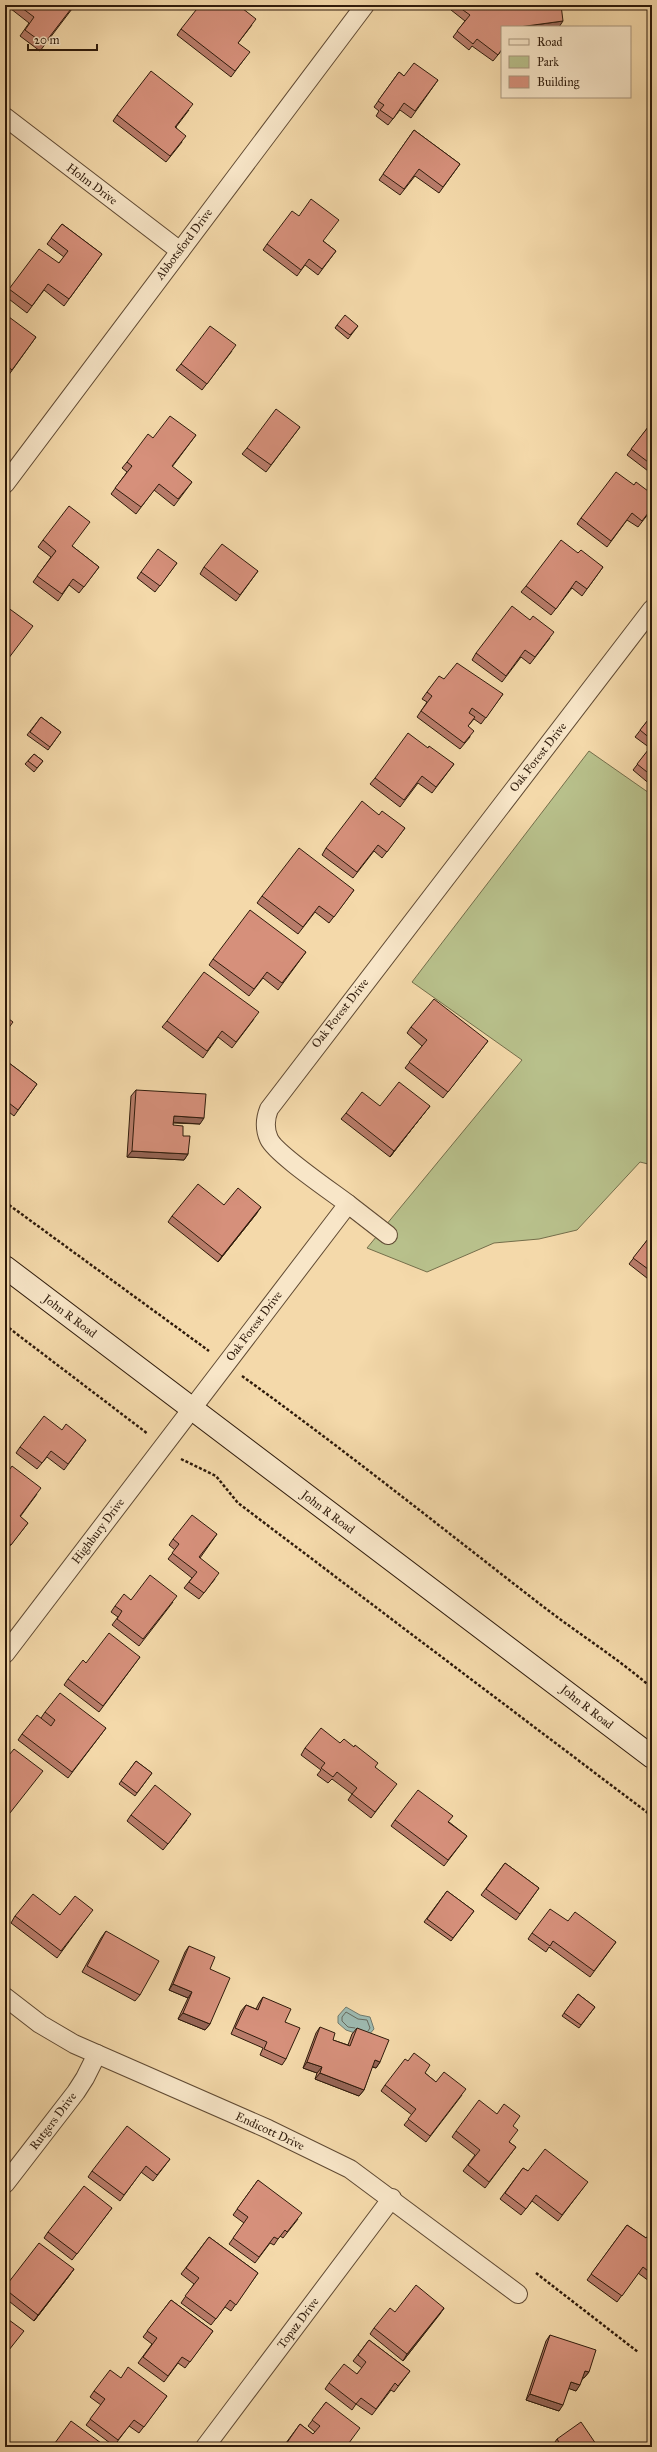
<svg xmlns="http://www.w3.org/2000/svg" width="657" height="2452" viewBox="0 0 657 2452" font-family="'IM FELL Great Primer',serif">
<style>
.green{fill:#b8c08b;stroke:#746e4b}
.water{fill:#9db9af;stroke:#717a6d}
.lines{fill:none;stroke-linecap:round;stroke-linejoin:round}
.shore{stroke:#666a5d;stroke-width:1}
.minor-casing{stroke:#604a33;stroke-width:20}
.secondary-casing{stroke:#2f1b0b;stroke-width:24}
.path{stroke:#2f1b0b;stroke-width:2.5;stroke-dasharray:3 2;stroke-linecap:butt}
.minor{stroke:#f8e6c8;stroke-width:18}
.secondary{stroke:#f8e6c8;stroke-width:22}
.wall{fill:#b87c6a;stroke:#2f1b0b}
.shaded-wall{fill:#966556;stroke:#2f1b0b}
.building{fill:#d6907b;stroke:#2f1b0b}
.labels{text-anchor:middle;stroke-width:3;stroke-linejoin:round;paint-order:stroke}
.street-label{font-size:12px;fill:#2f1b0b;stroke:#f8e6c8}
</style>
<rect width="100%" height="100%" fill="#f4d9aa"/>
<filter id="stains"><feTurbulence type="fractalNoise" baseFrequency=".005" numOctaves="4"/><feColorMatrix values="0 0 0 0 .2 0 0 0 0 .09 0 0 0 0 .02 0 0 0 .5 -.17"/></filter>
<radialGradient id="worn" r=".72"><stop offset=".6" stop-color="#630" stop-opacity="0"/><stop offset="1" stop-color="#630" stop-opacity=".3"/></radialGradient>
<polygon class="green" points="589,751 652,795 652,1165 640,1162 577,1230 539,1239 494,1243 427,1272 367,1248 522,1060 412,982"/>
<polygon class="water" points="346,2007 360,2015 370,2017 374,2029 367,2037 346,2030 338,2023 338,2016"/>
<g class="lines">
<polyline class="shore" points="355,2028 348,2027 342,2021 342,2017 346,2012 358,2019 367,2020 370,2028 368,2031"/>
<defs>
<g id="minor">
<polyline points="5,117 180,251"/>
<polyline points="5,484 365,5"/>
<polyline points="348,1204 388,1235"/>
<path d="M 5,1654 L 348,1204 C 331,1191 276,1154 269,1139 C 264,1128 265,1119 269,1109 L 652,609"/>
<polyline points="5,1997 40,2024 74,2044 268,2129 350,2169 518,2294"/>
<polyline points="5,2184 76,2092 85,2078 97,2054"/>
<polyline points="205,2447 392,2198"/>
</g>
<polyline id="secondary" points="5,1267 652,1757"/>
</defs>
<use href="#minor" class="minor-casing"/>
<use href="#secondary" class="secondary-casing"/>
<g class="path">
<polyline points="5,1202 209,1351"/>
<polyline points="5,1325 148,1434"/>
<path d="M 242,1376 C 342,1448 438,1525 536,1601 C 574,1631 615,1656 652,1688"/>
<polyline points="181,1459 216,1476 238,1503 652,1816"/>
<polyline points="536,2273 638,2352"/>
</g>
<use href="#minor" class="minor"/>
<use href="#secondary" class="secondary"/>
</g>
<g class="wall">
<polygon points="6,5 75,5 40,51 20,36 29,23"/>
<polygon points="455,5 561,5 559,27 502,27 502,50 493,61 472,46 469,50 453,37 465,21 451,10"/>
<polygon points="252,25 238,43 245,58 231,77 177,35 181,29"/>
<polygon points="399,72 404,76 438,80 411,118 400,110 388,125 376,116 379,111 374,107"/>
<polygon points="189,110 176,127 182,142 166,162 113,121 117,115"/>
<polygon points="414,130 460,164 439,193 415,176 400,195 379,180"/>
<polygon points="62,224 102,254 64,306 44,290 27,313 5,296 5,294 9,289 59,263 64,257 47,244"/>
<polygon points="323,241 336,251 318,275 305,265 297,276 263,250 267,244"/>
<polygon points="5,323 36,337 8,376 5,374"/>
<polygon points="337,325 358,326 348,339 335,328"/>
<polygon points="232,351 202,390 176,370 181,364"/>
<polygon points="652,422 652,474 627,455"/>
<polygon points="300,427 266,472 242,454 247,448"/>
<polygon points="196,435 172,467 192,482 174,506 154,490 136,514 111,494 127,472 122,468 127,462 153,438"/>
<polygon points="634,485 652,509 638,527 627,520 607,547 577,524 581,518"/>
<polygon points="43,540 72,546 99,567 79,593 69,585 58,601 33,582 51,557 38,547"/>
<polygon points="578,553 603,567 582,596 572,588 551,615 521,592 526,586"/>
<polygon points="177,563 155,592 137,578 141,572"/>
<polygon points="204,567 258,571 236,601 200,574"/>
<polygon points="550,638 530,664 521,657 502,682 472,660 476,653"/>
<polygon points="444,679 503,694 481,724 474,719 468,726 470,737 460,749 417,717 427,702 422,699 427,692"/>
<polygon points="652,715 652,786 633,770 650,748 635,737"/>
<polygon points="41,717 61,732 48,750 27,735"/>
<polygon points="428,748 454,764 432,793 418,783 400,807 370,784 375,778"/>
<polygon points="34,754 43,761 34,772 25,764"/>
<polygon points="379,815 405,828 382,858 374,851 353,878 322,855 326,848"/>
<polygon points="354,890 329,923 315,912 298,934 257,903 262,896"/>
<polygon points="306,952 278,990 263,978 249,996 209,965 213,959"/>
<polygon points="254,1019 232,1048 218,1037 203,1058 162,1027 167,1021"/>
<polygon points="411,1027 488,1041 443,1098 405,1068 422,1046 407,1033"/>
<polygon points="5,1060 37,1084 14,1116 5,1109"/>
<polygon points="136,1090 200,1124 173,1123 173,1125 183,1136 188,1154 184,1160 127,1157 131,1096"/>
<polygon points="425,1112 390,1157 341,1119 346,1113"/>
<polygon points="224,1205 257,1213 218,1262 168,1222 172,1216"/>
<polygon points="652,1234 652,1282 629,1264"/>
<polygon points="62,1430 86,1440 64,1470 47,1457 37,1469 16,1453 20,1447"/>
<polygon points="5,1476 37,1494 20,1517 28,1523 6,1551 5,1550"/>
<polygon points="217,1534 200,1558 215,1579 199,1599 184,1588 192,1578 168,1559 175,1550 169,1545 173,1539"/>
<polygon points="131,1600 173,1602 139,1646 112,1625 118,1617 111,1612 115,1606"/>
<polygon points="140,1657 99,1712 64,1685 68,1679"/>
<polygon points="45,1712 106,1728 68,1778 18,1740 22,1734 41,1718"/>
<polygon points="340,1743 375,1767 392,1790 371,1818 348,1800 352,1794 332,1779 328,1783 317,1775 321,1770 301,1755 305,1748"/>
<polygon points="136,1761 152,1773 135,1796 119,1784"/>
<polygon points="131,1815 187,1820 163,1850 127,1821"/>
<polygon points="395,1820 449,1822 467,1836 444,1866 391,1826"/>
<polygon points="505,1863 539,1888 516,1920 481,1895"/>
<polygon points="447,1891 474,1911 451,1941 424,1922"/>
<polygon points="60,1915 88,1916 57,1958 11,1923 15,1916"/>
<polygon points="568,1921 616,1942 590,1977 549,1947 546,1952 528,1939 532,1933"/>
<polygon points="106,1931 140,1995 135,2001 82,1972 101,1938"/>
<polygon points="189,1946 210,1969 210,2024 205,2030 178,2019 188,1998 169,1990 185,1952"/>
<polygon points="578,1994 595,2007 579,2028 562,2016"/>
<polygon points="263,1997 285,2022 286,2059 282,2065 260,2055 263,2048 231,2034 241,2011 246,2005 256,2009 259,2003"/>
<polygon points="320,2027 333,2040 348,2045 352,2034 357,2028 380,2062 376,2068 372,2067 364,2090 359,2096 315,2079 317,2073 303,2068 316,2033"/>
<polygon points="425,2073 436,2082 462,2095 426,2142 404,2125 412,2115 381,2091 385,2085"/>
<polygon points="513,2126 509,2142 516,2147 485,2188 463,2171 475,2155 452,2137 456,2131"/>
<polygon points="170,2159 153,2181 141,2172 120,2201 88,2177 92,2171"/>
<polygon points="523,2168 528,2171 583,2188 558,2221 532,2201 521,2215 500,2199"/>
<polygon points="258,2180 298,2219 283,2238 280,2236 274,2245 270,2243 255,2263 229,2244 244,2223 233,2215"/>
<polygon points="112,2208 72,2260 44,2238 48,2232"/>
<polygon points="627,2225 646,2238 652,2234 652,2276 649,2281 638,2273 617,2302 587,2280"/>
<polygon points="209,2237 258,2273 231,2311 225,2307 211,2325 181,2303 194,2284 181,2274"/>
<polygon points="69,2276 34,2321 5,2298 5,2287"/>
<polygon points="171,2300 213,2331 185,2368 178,2363 164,2382 138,2363 152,2344 143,2337"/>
<polygon points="444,2308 403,2361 370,2334 374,2328 395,2312"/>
<polygon points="550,2335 589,2372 584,2378 583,2378 576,2391 569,2388 559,2411 526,2400 546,2341"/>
<polygon points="369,2340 410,2371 394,2392 391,2390 372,2415 356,2404 352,2410 325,2389 329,2383 357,2374 362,2368 353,2361"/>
<polygon points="121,2378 167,2396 139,2433 129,2426 114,2446 86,2425 101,2405 90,2397 94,2391"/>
<polygon points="326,2402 346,2447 283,2447 300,2424 313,2434 315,2432 308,2426"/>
<polygon points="557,2439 598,2447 554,2447 553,2445"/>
</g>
<g class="shaded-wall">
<polygon points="563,21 559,27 519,27 520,27"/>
<polygon points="430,1106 425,1112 390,1157 394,1151"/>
<polygon points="174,1116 204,1118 200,1124 170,1122"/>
<polygon points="132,1151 188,1154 184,1160 127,1157"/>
<polygon points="261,1207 257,1213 218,1262 222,1256"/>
<polygon points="173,1984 192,1992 188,1998 169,1990"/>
<polygon points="183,2013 210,2024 205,2030 178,2019"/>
<polygon points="375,2060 380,2062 376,2068 371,2066"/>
<polygon points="307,2062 322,2067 317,2073 303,2068"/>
<polygon points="320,2073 364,2090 359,2096 315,2079"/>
<polygon points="74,2269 69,2276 34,2321 38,2315"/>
<polygon points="444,2308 440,2314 403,2361 407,2354"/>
<polygon points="585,2371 589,2372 584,2378 581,2377"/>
<polygon points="571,2382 580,2385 576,2391 567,2388"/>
<polygon points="530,2394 563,2405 559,2411 526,2400"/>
</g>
<g class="building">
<polygon points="18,5 74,5 44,44 25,30 34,17"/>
<polygon points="200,5 238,5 256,19 238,43 250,52 235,71 181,29"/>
<polygon points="456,5 561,5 563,21 519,27 502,27 502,49 498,55 477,39 473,44 457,31 470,15"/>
<polygon points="414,63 438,80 415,111 404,103 393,119 380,110 384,105 378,101 399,72 404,76"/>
<polygon points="151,71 193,104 175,127 186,136 170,156 117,115"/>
<polygon points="414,130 460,164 443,187 419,169 404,189 383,174"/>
<polygon points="311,199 339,220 323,241 336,251 322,269 309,259 301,270 267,244 292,211 299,216"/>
<polygon points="62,224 102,254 69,299 48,284 32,306 9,289 39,249 59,263 68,251 51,238"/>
<polygon points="345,315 358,326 350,335 337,325"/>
<polygon points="9,317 36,337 12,370 5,364 5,323"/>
<polygon points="210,326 236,345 207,384 181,364"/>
<polygon points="276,409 300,427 271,465 247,448"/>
<polygon points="170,416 196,435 172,466 192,482 178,499 159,484 141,507 115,488 132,466 127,462 148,434 153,438"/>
<polygon points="652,422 652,465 631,449"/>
<polygon points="616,472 634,485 636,482 652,494 652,508 642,521 632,513 611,541 581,518"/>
<polygon points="69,506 90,522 72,546 99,567 84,587 73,579 62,594 37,576 56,551 43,540"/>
<polygon points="561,540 578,553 581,550 603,567 587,589 576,581 556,609 526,586"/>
<polygon points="222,544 258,571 240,595 204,567"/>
<polygon points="158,549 177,563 160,586 141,572"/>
<polygon points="512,606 530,620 533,616 554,632 535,657 525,650 506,676 476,653"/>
<polygon points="7,607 33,626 5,663 5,610"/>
<polygon points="457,663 503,694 486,718 472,708 469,713 475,717 468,726 474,731 464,743 421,711 432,696 427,692 439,676 444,679"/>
<polygon points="652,715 652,740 640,730"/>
<polygon points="41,717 61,732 50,747 30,732"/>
<polygon points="408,733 428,748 429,746 454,764 436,787 422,776 404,800 375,778"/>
<polygon points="652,745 652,776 637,764"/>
<polygon points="34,754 43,761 37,768 28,761"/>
<polygon points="362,801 379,815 382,811 405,828 387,852 378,845 357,872 326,848"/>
<polygon points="299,848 354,890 334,917 319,906 303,927 262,896"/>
<polygon points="250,910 306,952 282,983 267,972 254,989 213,959"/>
<polygon points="204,972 259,1012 236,1042 222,1031 207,1051 167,1021"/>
<polygon points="434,999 488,1041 448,1092 409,1062 427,1040 411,1027"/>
<polygon points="5,1016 13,1022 5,1033"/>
<polygon points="5,1060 37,1084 18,1110 5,1100"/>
<polygon points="399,1082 430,1106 394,1151 346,1113 362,1092 380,1106"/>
<polygon points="136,1090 206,1094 204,1118 174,1116 173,1125 183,1126 183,1136 190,1136 188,1154 132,1151"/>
<polygon points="198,1184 224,1205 238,1188 261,1207 222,1256 172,1216"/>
<polygon points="652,1234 652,1272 633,1258"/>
<polygon points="44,1416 62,1430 66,1424 86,1440 68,1464 51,1451 42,1463 20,1447"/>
<polygon points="12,1466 41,1488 20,1516 28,1523 11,1545 5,1540 5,1476"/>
<polygon points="192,1515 217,1534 199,1557 219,1573 204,1593 189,1582 197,1572 172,1553 179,1544 173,1539"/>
<polygon points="150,1575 177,1596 143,1639 117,1619 122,1611 115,1606 124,1594 131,1600"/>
<polygon points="109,1633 140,1657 103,1706 68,1679 83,1660 86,1663"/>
<polygon points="60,1693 106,1728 72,1772 22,1734 37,1715 51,1726 55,1720 45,1712"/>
<polygon points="321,1728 340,1743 344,1739 354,1747 355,1745 378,1763 375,1767 397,1784 375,1812 352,1794 357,1788 337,1772 333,1777 321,1768 325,1763 305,1748"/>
<polygon points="14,1749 43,1771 6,1818 5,1817 5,1760"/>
<polygon points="136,1761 152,1773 137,1793 121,1781"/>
<polygon points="155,1785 191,1814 168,1844 131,1815"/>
<polygon points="418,1790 453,1816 448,1822 467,1836 448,1860 395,1820"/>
<polygon points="505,1863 539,1888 520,1914 486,1889"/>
<polygon points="447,1891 474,1911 453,1938 427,1919"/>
<polygon points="33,1894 60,1915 75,1896 93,1910 61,1951 15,1916"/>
<polygon points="550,1909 568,1921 575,1912 616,1942 594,1971 553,1941 550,1946 532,1933"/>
<polygon points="106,1931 159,1961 140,1995 87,1966"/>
<polygon points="189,1946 215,1957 210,1969 230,1978 210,2024 183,2013 192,1992 173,1984"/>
<polygon points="578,1994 595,2007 581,2025 564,2013"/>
<polygon points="263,1997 291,2009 285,2022 300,2028 286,2059 264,2049 267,2042 235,2028 246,2005 258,2010"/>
<polygon points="320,2027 335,2033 333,2040 350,2046 357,2028 389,2040 380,2062 375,2060 364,2090 320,2073 322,2067 307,2062"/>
<polygon points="414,2053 430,2065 425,2073 436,2082 444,2072 466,2089 430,2136 408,2119 416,2109 385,2085 405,2059 408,2061"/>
<polygon points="479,2100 497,2114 504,2104 520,2116 513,2126 518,2130 509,2142 516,2147 489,2182 468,2165 480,2150 456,2131"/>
<polygon points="127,2126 170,2159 157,2175 146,2166 124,2195 92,2171"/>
<polygon points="545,2149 588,2182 562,2215 536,2195 526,2209 505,2193 523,2168 528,2171"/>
<polygon points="258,2180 302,2213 287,2232 285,2230 278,2239 274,2237 259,2257 233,2238 248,2217 237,2209"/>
<polygon points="84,2186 112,2208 77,2254 48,2232"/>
<polygon points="627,2225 646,2238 650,2233 652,2234 652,2274 643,2267 622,2296 591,2274"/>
<polygon points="209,2237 258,2273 236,2305 230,2300 216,2319 185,2296 199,2278 186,2268"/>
<polygon points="39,2243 74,2269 38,2315 5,2289 5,2287"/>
<polygon points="416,2285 444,2308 407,2354 374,2328 390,2308 395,2312"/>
<polygon points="171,2300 213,2331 190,2362 182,2357 168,2376 143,2357 157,2338 147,2331"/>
<polygon points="5,2317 24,2331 5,2355"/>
<polygon points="550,2335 596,2350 589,2372 585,2371 580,2385 571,2382 563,2405 530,2394"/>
<polygon points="369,2340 410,2371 398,2386 395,2383 376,2409 361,2398 356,2404 329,2383 344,2364 357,2374 366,2362 358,2355"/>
<polygon points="128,2367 167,2396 144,2427 134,2420 118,2440 90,2419 105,2399 94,2391 110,2370 121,2378"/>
<polygon points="326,2402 360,2428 346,2447 290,2447 286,2444 300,2424 313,2434 320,2426 312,2420"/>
<polygon points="71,2421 101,2443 98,2447 52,2447"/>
<polygon points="581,2422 598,2447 562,2447 557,2439"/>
</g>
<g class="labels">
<g class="street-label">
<text transform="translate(92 184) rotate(37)" y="4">Holm Drive</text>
<text transform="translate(184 244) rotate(-53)" y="4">Abbotsford Drive</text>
<text transform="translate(538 757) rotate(-52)" y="4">Oak Forest Drive</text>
<text transform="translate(340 1013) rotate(-52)" y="4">Oak Forest Drive</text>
<text transform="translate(70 1316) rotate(37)" y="4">John R Road</text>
<text transform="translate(254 1326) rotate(-53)" y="4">Oak Forest Drive</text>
<text transform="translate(328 1512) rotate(37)" y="4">John R Road</text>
<text transform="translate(98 1531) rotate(-53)" y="4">Highbury Drive</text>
<text transform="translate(587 1707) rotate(38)" y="4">John R Road</text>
<text transform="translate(53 2121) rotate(-53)" y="4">Rutgers Drive</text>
<text transform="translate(270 2131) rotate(25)" y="4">Endicott Drive</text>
<text transform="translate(298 2323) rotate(-53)" y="4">Topaz Drive</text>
</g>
</g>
<rect width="657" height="2452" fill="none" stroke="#f4d9aa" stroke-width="20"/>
<rect x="6" y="6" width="645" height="2440" fill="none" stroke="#2f1b0b" stroke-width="2"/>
<rect x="10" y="10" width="637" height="2432" fill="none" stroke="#2f1b0b"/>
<rect x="501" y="26" width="130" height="72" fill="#f8e6c8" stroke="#a8957c"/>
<rect x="509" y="39" width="20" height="6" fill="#f8e6c8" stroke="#a8957c"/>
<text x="537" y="46" font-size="12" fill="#2f1b0b">Road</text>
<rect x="509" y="56" width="20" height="12" fill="#b8c08b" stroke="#a8957c"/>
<text x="537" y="66" font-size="12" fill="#2f1b0b">Park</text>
<rect x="509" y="76" width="20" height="12" fill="#d6907b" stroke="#a8957c"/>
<text x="537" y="86" font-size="12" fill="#2f1b0b">Building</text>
<path d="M28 44v6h69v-6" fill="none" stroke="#2f1b0b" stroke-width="2"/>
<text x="34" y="44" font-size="12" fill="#2f1b0b" stroke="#f8e6c8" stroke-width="3" paint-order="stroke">20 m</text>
<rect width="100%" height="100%" filter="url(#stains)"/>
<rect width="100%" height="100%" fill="url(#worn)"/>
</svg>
